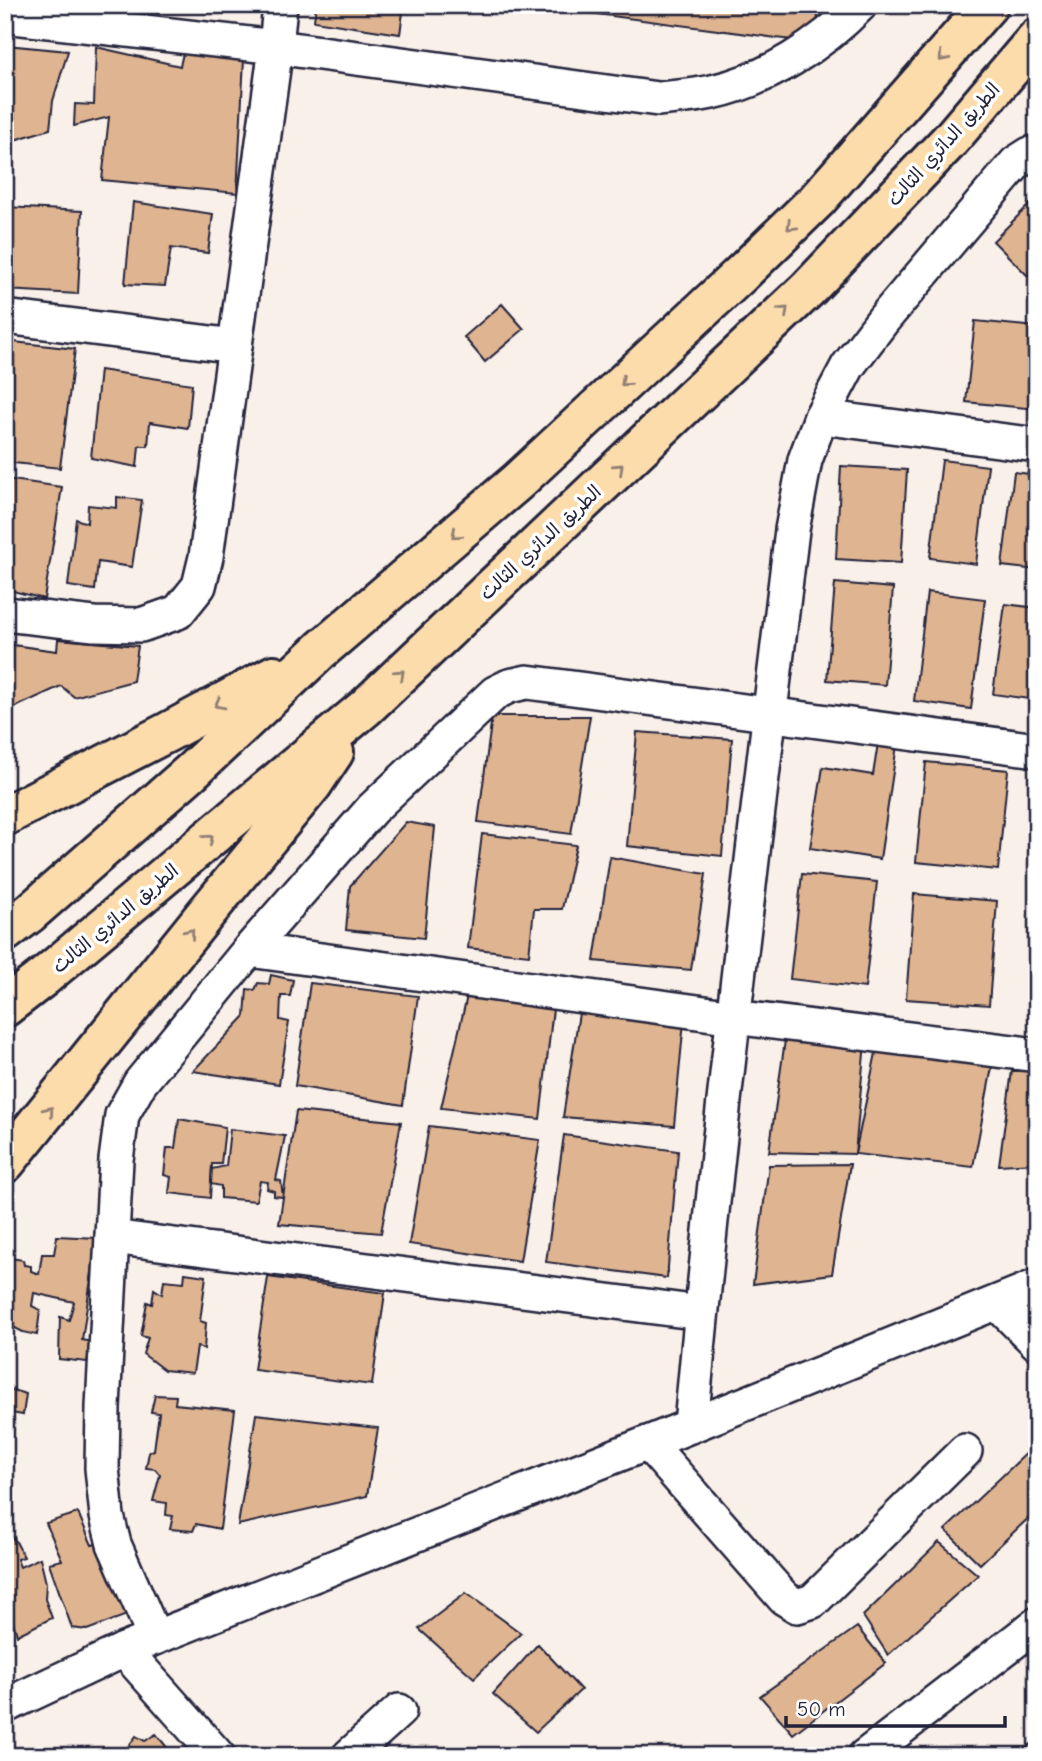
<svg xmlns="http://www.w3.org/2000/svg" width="1042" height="1761" viewBox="0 0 1042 1761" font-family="'Comic Neue','Playpen Sans Arabic',sans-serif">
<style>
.building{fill:#dfb490;stroke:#22223b;stroke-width:2}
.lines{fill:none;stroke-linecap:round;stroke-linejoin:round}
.minor-casing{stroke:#22223b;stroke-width:38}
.highway-casing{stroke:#22223b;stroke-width:44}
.minor{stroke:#fff;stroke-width:33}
.highway{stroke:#fddcac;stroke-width:38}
.oneway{stroke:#907f74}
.labels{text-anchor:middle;stroke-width:7;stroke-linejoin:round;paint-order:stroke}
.street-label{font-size:19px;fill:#22223b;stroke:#fff}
</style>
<rect width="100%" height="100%" fill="#f9f0e9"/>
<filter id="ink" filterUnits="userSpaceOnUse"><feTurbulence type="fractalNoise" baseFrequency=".0143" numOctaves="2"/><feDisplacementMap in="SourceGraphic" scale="14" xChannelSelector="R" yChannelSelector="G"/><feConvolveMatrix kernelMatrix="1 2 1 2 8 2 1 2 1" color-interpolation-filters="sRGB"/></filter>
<g filter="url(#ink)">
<g class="building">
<polygon points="316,5 404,5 400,34 314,21"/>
<polygon points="529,5 819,5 815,43"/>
<polygon points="5,26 7,26 6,45 68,51 53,101 50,129 8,142 11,122 5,121"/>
<polygon points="96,47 180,66 183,53 244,59 237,193 102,180 109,117 74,126 75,104 94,105"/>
<polygon points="1037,197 1037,267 1028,276 993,241"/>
<polygon points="133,202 213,214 208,253 171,248 165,286 125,284"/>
<polygon points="5,207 82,211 78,294 5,290"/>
<polygon points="502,304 524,329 485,362 464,337"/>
<polygon points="975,321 1037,327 1037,409 966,402"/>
<polygon points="5,341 75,349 60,468 5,462"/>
<polygon points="100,370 192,384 188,428 150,422 148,446 139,446 137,467 91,458"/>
<polygon points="942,460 988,466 976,564 930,558"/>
<polygon points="841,466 907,470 901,563 836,559"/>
<polygon points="1014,472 1037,475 1037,570 1002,566"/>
<polygon points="5,479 62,487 44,599 5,589"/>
<polygon points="117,497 142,500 132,567 98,562 95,590 68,586 76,519 87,523 88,505 117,508"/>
<polygon points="835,583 893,588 885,685 827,680"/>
<polygon points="927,592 985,599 971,709 914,701"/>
<polygon points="1005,604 1037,608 1037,700 993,694"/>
<polygon points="58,639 138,646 133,681 74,697 61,686 5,712 5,644 57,651"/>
<polygon points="492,716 590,716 571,834 478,822"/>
<polygon points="637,732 732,739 722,856 627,846"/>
<polygon points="878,743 897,745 880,859 810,848 823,767 873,775"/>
<polygon points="926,762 1008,770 998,870 916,862"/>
<polygon points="406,822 435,827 424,938 346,930 350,886"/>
<polygon points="482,834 576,845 562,909 534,909 529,955 468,948"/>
<polygon points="610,857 706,874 691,970 594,961"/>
<polygon points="802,874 877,882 865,988 790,979"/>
<polygon points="914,894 997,901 989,1005 906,999"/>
<polygon points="271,975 293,980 290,996 281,996 280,1020 289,1022 279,1084 193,1071 245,1016 247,989 255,990 258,983 269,984"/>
<polygon points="310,983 418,996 403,1105 295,1086"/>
<polygon points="467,996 553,1009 540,1119 441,1108"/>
<polygon points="579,1013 684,1021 674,1126 563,1117"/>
<polygon points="786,1033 865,1042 855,1154 769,1152"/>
<polygon points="877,1048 992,1067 973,1167 855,1154"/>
<polygon points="1012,1071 1037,1071 1037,1163 999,1165"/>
<polygon points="296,1111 401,1122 381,1233 279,1224"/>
<polygon points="179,1119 225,1127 221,1164 212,1164 210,1198 169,1193 171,1177 164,1175 167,1148 175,1148"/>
<polygon points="429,1126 540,1140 520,1261 409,1244"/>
<polygon points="230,1129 285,1136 276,1180 281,1181 283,1197 274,1196 274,1191 267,1189 268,1182 260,1181 256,1201 221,1198 221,1186 211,1184 212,1169 226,1166"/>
<polygon points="564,1135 678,1151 667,1278 546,1262"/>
<polygon points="850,1164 832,1274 753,1284 769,1165"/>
<polygon points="57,1236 97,1238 82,1340 91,1342 87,1362 59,1359 60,1317 69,1320 74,1302 34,1293 32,1306 40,1310 37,1335 23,1332 13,1327 14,1309 5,1302 5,1287 8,1283 5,1283 5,1257 23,1260 24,1265 31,1266 31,1271 39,1274 42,1254 54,1254"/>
<polygon points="185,1273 206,1276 200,1321 206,1323 204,1349 197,1347 193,1373 164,1370 143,1354 148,1338 141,1336 147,1302 152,1304 154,1289 162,1294 164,1280 184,1282"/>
<polygon points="268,1277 385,1293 372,1385 254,1370"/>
<polygon points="5,1388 26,1394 23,1415 5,1412"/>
<polygon points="155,1395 176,1396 175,1404 235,1410 220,1529 196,1524 193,1531 170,1529 173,1516 166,1515 167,1503 153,1501 160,1475 155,1469 146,1468 149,1452 154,1450 159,1413 151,1412"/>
<polygon points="256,1414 378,1428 367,1496 238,1525"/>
<polygon points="1032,1448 1037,1452 1037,1510 980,1564 945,1530"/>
<polygon points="78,1513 92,1545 106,1542 127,1615 87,1630 72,1628 49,1563 62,1560 46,1523"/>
<polygon points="14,1538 24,1557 17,1559 20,1567 40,1558 46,1583 45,1599 52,1618 17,1635 10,1612 5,1613 5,1543"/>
<polygon points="939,1542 978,1575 888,1655 863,1616"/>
<polygon points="466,1593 521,1633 474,1678 419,1629"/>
<polygon points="857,1627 886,1663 793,1734 760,1696"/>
<polygon points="538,1644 581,1690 536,1732 493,1694"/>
<polygon points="156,1734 174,1756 122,1755 136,1736 145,1741"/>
<polygon points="1037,1740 1037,1756 1014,1756"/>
</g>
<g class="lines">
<defs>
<g id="minor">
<path d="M 5,16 L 276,47 L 658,99 C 676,97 695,96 712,92 C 767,80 821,45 860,5"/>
<polyline points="5,317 235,346"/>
<polyline points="821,417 1037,445"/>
<polyline points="5,614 94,624 141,625 178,612 199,586 206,557 276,47 280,5"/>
<polyline points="249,950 734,1017 1037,1055"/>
<polyline points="112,1237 701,1313"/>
<polyline points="997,1303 1037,1343"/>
<path d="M 691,1425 C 718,1126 756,828 792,530 L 805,460 L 821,417 L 848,366 L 883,320 L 1016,163 L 1030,154 L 1037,152"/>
<polyline points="648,1443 784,1598 797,1606 813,1601 965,1451"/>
<polyline points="155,1638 114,1544 107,1516 102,1468 103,1407 116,1160 122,1115 140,1083 249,950 372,809 495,693 509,686 527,682 1037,750"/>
<polyline points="124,1650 218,1756"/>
<polyline points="5,1706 124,1650 648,1443 1037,1286"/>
<polyline points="349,1756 399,1711"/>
<polyline points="865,1756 1037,1624"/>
</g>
<g id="highway">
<polyline points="5,816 168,732 274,675"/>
<polyline points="5,932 30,913 191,772 322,649 517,482 741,274 817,200 988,5"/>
<polyline points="5,1007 45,976 365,708 808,289 950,140 1037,38"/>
<polyline points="5,1163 207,912 312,785 334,752"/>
</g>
</defs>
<use href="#minor" class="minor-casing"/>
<use href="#highway" class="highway-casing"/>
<use href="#minor" class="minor"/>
<use href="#highway" class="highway"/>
</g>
<defs><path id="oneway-chevron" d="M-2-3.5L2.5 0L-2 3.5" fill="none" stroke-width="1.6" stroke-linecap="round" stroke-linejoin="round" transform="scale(1.75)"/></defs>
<g class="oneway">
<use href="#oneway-chevron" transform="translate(943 57) rotate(131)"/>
<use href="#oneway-chevron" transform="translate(791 226) rotate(136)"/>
<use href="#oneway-chevron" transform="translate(784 311) rotate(-43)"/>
<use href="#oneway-chevron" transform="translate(625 382) rotate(137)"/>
<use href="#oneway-chevron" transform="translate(619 468) rotate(-43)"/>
<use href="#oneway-chevron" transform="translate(456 534) rotate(139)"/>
<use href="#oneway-chevron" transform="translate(400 674) rotate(-43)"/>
<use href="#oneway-chevron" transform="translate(219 704) rotate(152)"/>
<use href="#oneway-chevron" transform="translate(209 839) rotate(-40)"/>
<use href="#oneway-chevron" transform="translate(190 933) rotate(-51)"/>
<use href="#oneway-chevron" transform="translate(49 1111) rotate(-51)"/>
</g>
</g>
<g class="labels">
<g class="street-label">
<text transform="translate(943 144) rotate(-48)" y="7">الطريق الدائري الثالث</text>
<text transform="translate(540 542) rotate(-43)" y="7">الطريق الدائري الثالث</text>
<text transform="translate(115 918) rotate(-40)" y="7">الطريق الدائري الثالث</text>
</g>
</g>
<rect width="1042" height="1761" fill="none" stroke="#fff" stroke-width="28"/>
<rect x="14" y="14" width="1014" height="1733" fill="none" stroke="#22223b" stroke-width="2.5" filter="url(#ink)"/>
<path d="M786 1716v10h219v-10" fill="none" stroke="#22223b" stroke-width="3.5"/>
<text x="797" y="1716" font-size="21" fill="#22223b" stroke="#ffffff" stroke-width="5" paint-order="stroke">50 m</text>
</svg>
